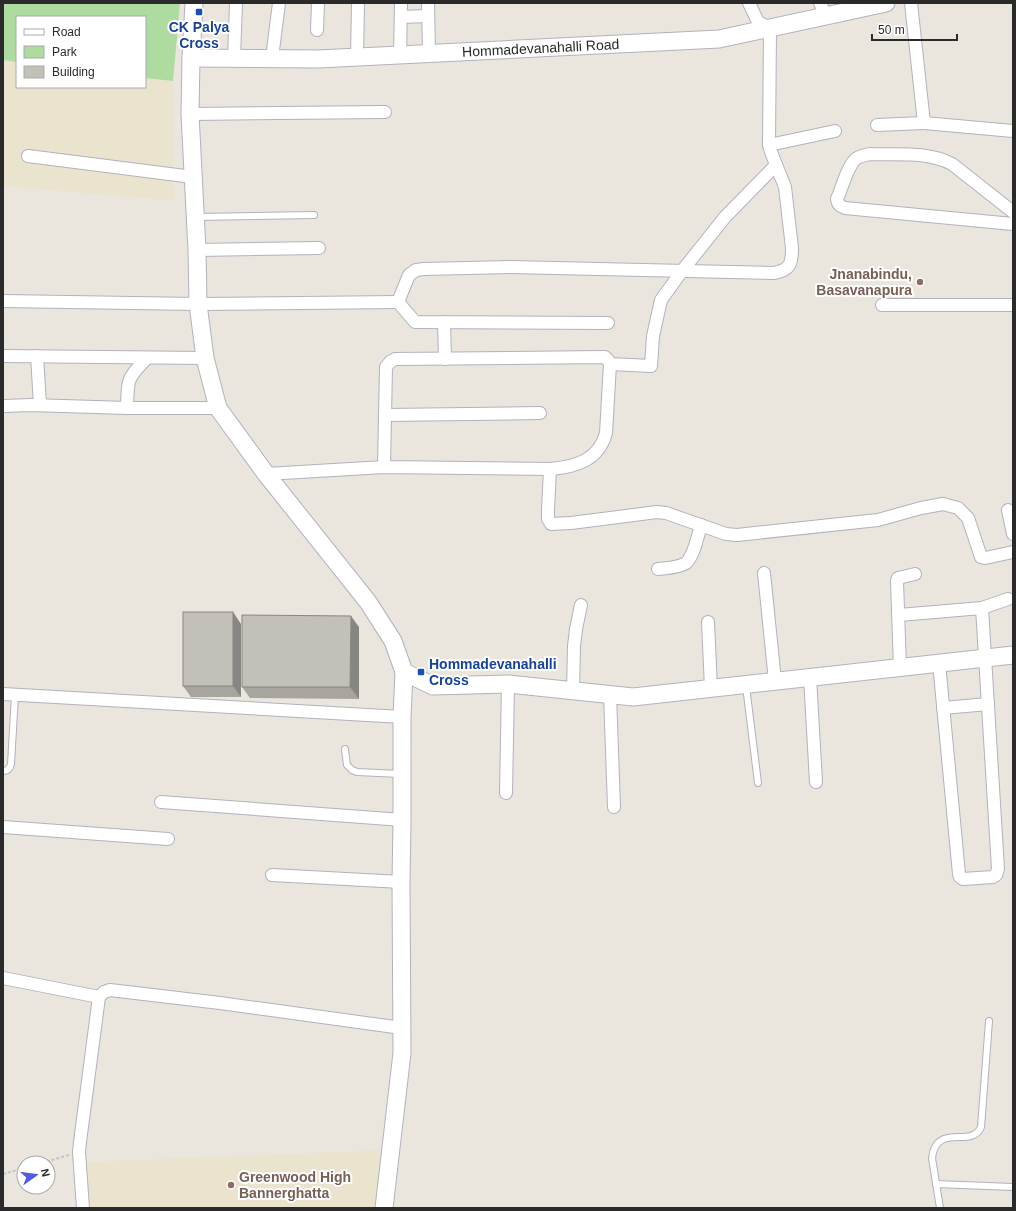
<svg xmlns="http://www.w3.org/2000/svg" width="1016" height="1211" viewBox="0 0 1016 1211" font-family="Helvetica,sans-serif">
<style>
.education{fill:#eae4cf}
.green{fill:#aedba0}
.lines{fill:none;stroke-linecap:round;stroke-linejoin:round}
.lane-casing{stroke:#b1b2bc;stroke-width:8}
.street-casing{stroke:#b1b2bc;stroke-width:14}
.secondary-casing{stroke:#b1b2bc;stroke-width:19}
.path{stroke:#c3c3c3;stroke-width:2;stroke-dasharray:3 2;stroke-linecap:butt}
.lane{stroke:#fff;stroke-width:6}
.street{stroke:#fff;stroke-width:12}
.secondary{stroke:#fff;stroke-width:17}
.wall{fill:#a8a59f}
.shaded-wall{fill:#888682}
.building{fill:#c3c0b9;stroke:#888682}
.transit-dot{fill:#1a4fb4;stroke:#fff;stroke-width:1.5}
.education-dot{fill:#8d6e63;stroke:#fff;stroke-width:1.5}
.labels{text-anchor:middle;stroke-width:4;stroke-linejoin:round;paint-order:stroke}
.transit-label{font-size:14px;font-weight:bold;fill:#164399;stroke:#fff}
.street-label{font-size:14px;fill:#2a2a2a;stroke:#fff}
.education-label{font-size:14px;font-weight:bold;fill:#785e54;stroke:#fff;text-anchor:end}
</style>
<rect width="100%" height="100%" fill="#eae6de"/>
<g class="education">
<polygon points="3,60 17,62 17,87 145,87 145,78 173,81 173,201 3,186"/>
<polygon points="381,1150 375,1208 83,1208 85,1162"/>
</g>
<polygon class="green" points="3,3 180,3 173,81 145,78 145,17 17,17 17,62 3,60"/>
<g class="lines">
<defs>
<g id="lane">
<polyline points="196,217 314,215"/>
<polyline points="746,686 758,783"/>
<polyline points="345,749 347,765 352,770 357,772 400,774"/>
<path d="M 3,771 C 8,771 10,768 11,764 L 15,695"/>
<polyline points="936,1184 1013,1187"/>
<path d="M 940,1208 L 932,1158 C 936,1122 972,1149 981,1127 L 989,1021"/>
</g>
<g id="street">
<polyline points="428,3 429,54"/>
<polyline points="820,3 826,16"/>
<polyline points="911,3 924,123 1013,131"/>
<polyline points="401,17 428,16"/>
<polyline points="317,30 318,3"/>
<polyline points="400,55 401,3"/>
<polyline points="357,57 358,3"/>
<polyline points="234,58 236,3"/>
<polyline points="272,58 279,3"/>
<polyline points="190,114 385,112"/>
<polyline points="877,125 924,123"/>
<polyline points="769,145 835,131"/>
<polyline points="28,156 193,177"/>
<path d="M 1013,212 L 952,164 C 927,151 898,155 870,154 C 865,155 861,156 857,158 C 848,164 842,188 837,199 C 838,205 840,206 845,208 L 1013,224"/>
<polyline points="197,250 319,248"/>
<polyline points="3,301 198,304 398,302"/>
<path d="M 398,302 L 409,275 L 416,270 L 424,269 L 511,267 L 774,273 C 790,270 792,264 792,248 L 785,187 L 771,152 L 769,145 L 770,28 L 758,22 L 749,3"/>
<polyline points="398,302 415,322 608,323"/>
<polyline points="882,305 1013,305"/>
<polyline points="444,322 445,359"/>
<polyline points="3,356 205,358"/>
<polyline points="37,356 40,405"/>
<polyline points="610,364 651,366 653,336 661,300 682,271 725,217 776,165"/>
<polyline points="3,406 31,405 127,408 218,408"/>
<path d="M 127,408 C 128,380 126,379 147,358"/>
<polyline points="385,415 540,413"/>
<polyline points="550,469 548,510 548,519 551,524 571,523 657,512 666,513 726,534 737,535 878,520 921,508 943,504 958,508 968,518 981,557 985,558 1013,552"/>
<path d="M 266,474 L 384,467 L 550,469 C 576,467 599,460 606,433 L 610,364 L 608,360 L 605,357 L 395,359 L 390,362 L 386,367 L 384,467"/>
<polyline points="1008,510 1013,534"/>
<path d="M 658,569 C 666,568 678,568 686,563 C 694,556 698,535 701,525"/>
<polyline points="764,573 775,681"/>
<polyline points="982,608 1008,599"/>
<polyline points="899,615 982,608 998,869 996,875 993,877 963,879 960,877 959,874 939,663"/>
<polyline points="708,622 711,688"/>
<polyline points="900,668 897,581 898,578 915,574"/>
<polyline points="810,677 816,782"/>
<polyline points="573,691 574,646 576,629 581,605"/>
<polyline points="3,694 402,717"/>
<polyline points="610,694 614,807"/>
<polyline points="943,708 988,704"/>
<polyline points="506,793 508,684"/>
<polyline points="161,802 402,820"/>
<polyline points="3,827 168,839"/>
<polyline points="272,875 401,882"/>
<polyline points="3,978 99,997"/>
<polyline points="83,1208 79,1152 80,1142 99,997 104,992 110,990 220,1003 402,1028"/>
</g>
<g id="secondary">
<polyline points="194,3 191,58 190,114 197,250 198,304 205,358 218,408 266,474 368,602 393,641 404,672 433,686 508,684 633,697 1013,655"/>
<path id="s1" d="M 191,58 L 318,59 L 719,39 L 886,3"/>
<polyline points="384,1208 402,1053 401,882 402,820 402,717 404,672"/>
</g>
</defs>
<use href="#lane" class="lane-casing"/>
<use href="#street" class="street-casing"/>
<use href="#secondary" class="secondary-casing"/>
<g class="path">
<polyline points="42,1163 69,1155"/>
<polyline points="3,1174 24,1168"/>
</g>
<use href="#lane" class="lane"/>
<use href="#street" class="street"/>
<use href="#secondary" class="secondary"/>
</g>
<g class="wall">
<polygon points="241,624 241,697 191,697 183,686"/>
<polygon points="359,627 359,699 250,698 242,687"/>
</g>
<g class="shaded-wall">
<polygon points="233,612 241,624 241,697 233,686"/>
<polygon points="351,616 359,627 359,699 350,687"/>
</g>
<g class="building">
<rect x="183" y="612" width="50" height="74"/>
<polygon points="242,615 351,616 350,687 242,687"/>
</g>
<g class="transit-dot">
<rect x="195" y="8" width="8" height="8" rx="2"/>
<rect x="417" y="668" width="8" height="8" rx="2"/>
</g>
<g class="education-dot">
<circle cx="920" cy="282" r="4"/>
<circle cx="231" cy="1185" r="4"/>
</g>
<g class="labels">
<g class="transit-label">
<text x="199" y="32">CK Palya<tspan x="199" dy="16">Cross</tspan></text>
<text x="429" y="669" text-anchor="start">Hommadevanahalli<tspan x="429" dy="16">Cross</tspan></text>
</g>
<g class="street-label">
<text dy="5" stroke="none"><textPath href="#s1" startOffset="350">Hommadevanahalli Road</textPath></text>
</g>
<g class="education-label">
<text x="912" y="279">Jnanabindu,<tspan x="912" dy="16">Basavanapura</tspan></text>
<text x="239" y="1182" text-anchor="start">Greenwood High<tspan x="239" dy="16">Bannerghatta</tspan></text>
</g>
</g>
<rect width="1016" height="1211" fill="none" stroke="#2a2a2a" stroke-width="8"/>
<rect x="16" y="16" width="130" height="72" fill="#ffffff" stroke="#aaaaaa"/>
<rect x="24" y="29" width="20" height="6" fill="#ffffff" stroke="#aaaaaa"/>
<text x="52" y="36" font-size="12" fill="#2a2a2a">Road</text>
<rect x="24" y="46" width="20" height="12" fill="#aedba0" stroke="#aaaaaa"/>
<text x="52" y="56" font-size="12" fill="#2a2a2a">Park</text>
<rect x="24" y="66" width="20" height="12" fill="#c3c0b9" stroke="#aaaaaa"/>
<text x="52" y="76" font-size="12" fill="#2a2a2a">Building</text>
<g transform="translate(36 1175) rotate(76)"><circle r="19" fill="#ffffff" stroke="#aaaaaa"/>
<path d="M0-3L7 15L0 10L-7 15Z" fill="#4e5ce7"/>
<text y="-6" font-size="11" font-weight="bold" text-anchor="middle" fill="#2a2a2a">N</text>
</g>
<path d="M872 34v6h85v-6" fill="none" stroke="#2a2a2a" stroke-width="2"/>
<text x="878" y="34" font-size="12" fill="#2a2a2a" stroke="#ffffff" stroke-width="3" paint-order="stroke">50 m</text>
</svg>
